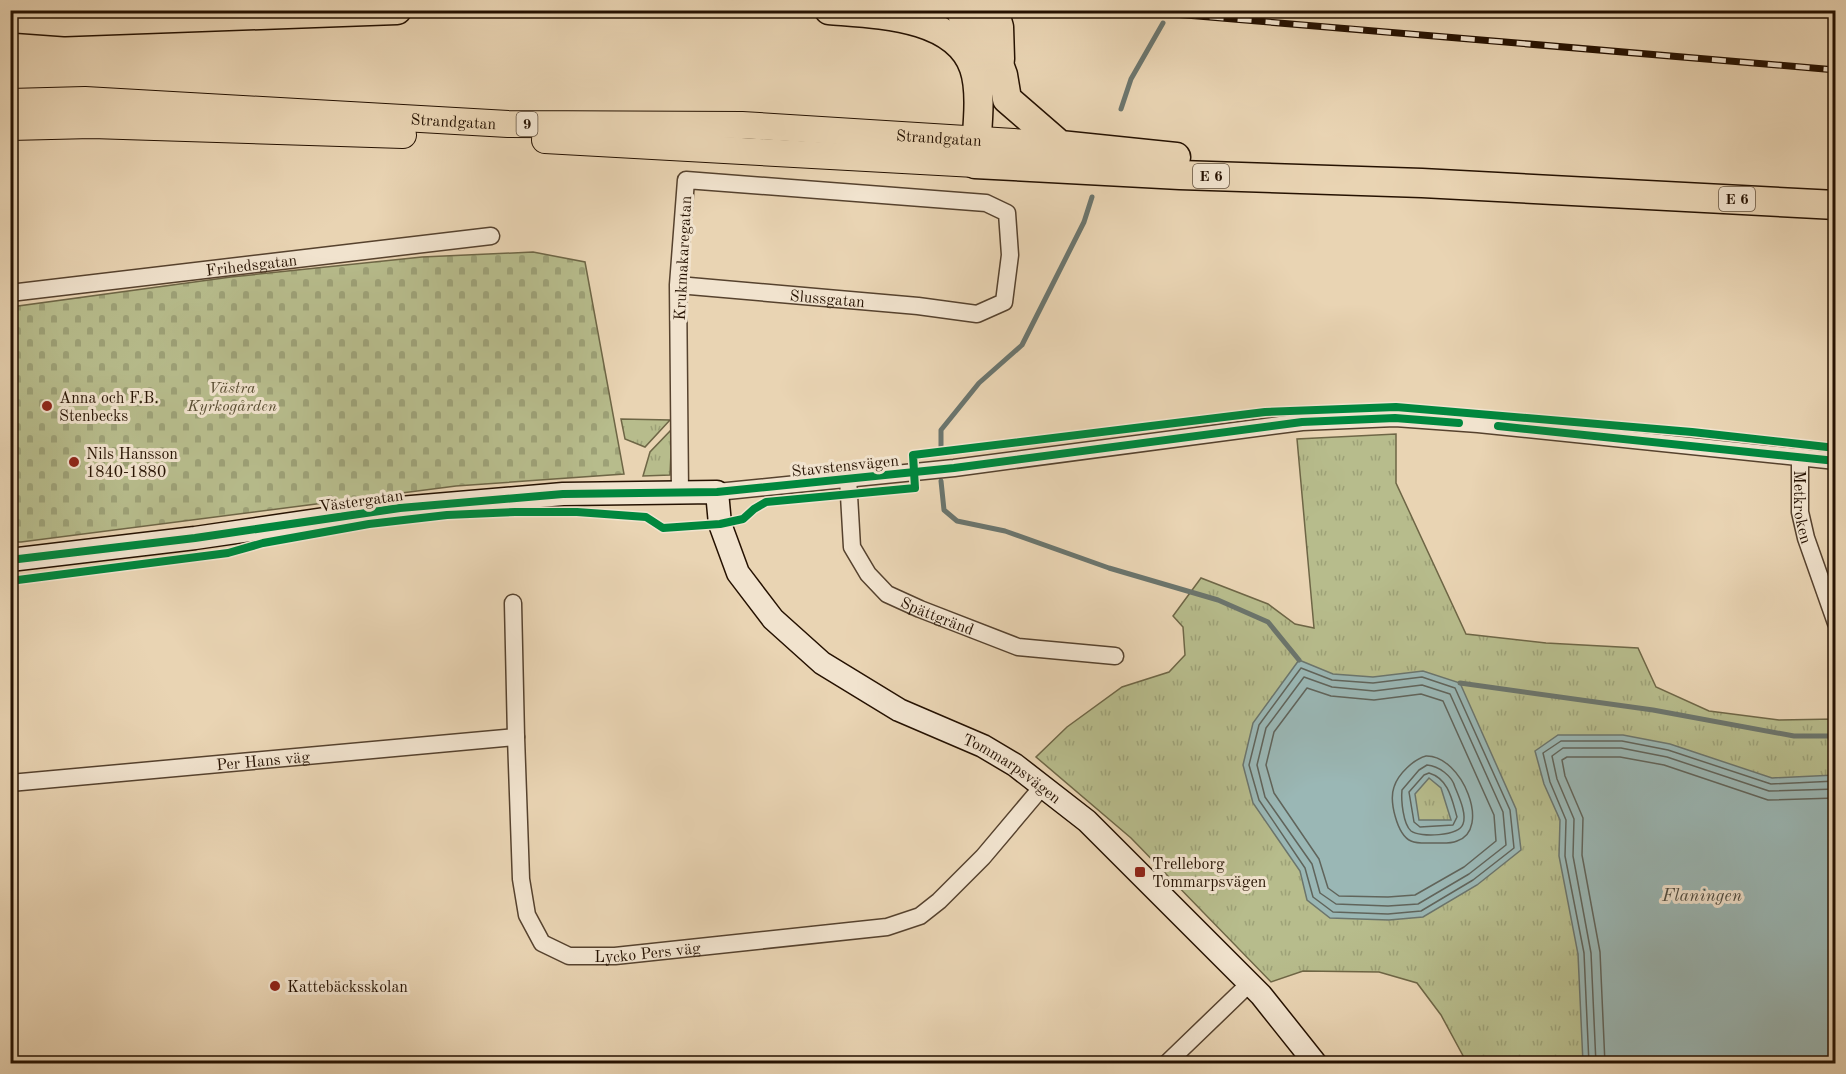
<svg xmlns="http://www.w3.org/2000/svg" width="1846" height="1074" viewBox="0 0 1846 1074" font-family="'Old Standard TT',serif">
<style>
.grass{fill:url(#grass-tufts);stroke:#6e6646;stroke-width:1.5}
.cemetery{fill:url(#cemetery-stones);stroke:#6e6646;stroke-width:1.5}
.water{fill:#9ab7b5;stroke:#6b756d;stroke-width:1.5;fill-rule:evenodd}
.lines{fill:none;stroke-linecap:round;stroke-linejoin:round}
.shore{stroke:#60645b;stroke-width:1.5}
.stream{stroke:#6b756d;stroke-width:5}
.street-casing{stroke:#56422e;stroke-width:19}
.secondary-casing{stroke:#251101;stroke-width:25}
.primary-casing{stroke:#251101;stroke-width:28}
.highway-casing{stroke:#251101;stroke-width:31}
.street{stroke:#f1e3ce;stroke-width:16}
.secondary{stroke:#f1e3ce;stroke-width:22}
.primary{stroke:#e9d4b3;stroke-width:26}
.highway{stroke:#e9d4b3;stroke-width:28}
.rail-casing{stroke:#251101;stroke-width:7}
.rail{stroke:#f1e3ce;stroke-width:4.5;stroke-dasharray:14;stroke-linecap:butt}
.cycleway-casing{stroke:#f1e3ce;stroke-width:11}
.cycleway{stroke:#00873e;stroke-width:8}
.poi-dot{fill:#8f2418;stroke:#f1e3ce;stroke-width:2}
.labels{text-anchor:middle;stroke-width:6;stroke-linejoin:round;paint-order:stroke}
.shield{fill:#f1e3ce;stroke:#62503e;stroke-width:1.5}
.shield-label{font-size:15px;font-weight:bold;fill:#251101}
.street-label{font-size:16px;fill:#251101;stroke:#f1e3ce}
.park-label{font-size:16px;font-style:italic;fill:#584d32;stroke:#f1e3ce}
.poi-label{font-size:16px;fill:#251101;stroke:#f1e3ce;text-anchor:start}
.water-label{font-size:18px;font-style:italic;fill:#4e4b40;stroke:#f1e3ce}
</style>
<defs>
<pattern id="grass-tufts" width="24" height="20" patternUnits="userSpaceOnUse" patternTransform="scale(1.5)"><rect width="24" height="20" fill="#b7bc8c"/><path d="M3 7l-1-3M5 7V3M7 7l1-3M15 17l-1-3M17 17v-4M19 17l1-3" fill="none" stroke="#9da177"/></pattern>
<pattern id="cemetery-stones" width="16" height="16" patternUnits="userSpaceOnUse" patternTransform="scale(1.5)"><rect width="16" height="16" fill="#b7bc8c"/><path d="M2 7V4a2 2 0 0 1 4 0v3zM10 15v-3a2 2 0 0 1 4 0v3z" fill="#9da177"/></pattern>
</defs>
<rect width="100%" height="100%" fill="#e9d4b3"/>
<filter id="stains"><feTurbulence type="fractalNoise" baseFrequency=".00333" numOctaves="4"/><feColorMatrix values="0 0 0 0 .2 0 0 0 0 .09 0 0 0 0 .02 0 0 0 .5 -.17"/></filter>
<radialGradient id="worn" r=".72"><stop offset=".6" stop-color="#630" stop-opacity="0"/><stop offset="1" stop-color="#630" stop-opacity=".3"/></radialGradient>
<g class="grass">
<polygon points="621,419 670,420 645,447 625,439"/>
<polygon points="672,429 670,475 643,476 650,452"/>
<polygon points="1396,434 1396,483 1466,634 1546,643 1638,648 1656,687 1709,711 1779,720 1835,719 1835,1063 1467,1063 1441,1015 1417,983 1379,972 1303,971 1271,982 1131,838 1036,757 1067,727 1122,687 1169,672 1185,655 1183,627 1173,616 1201,578 1268,604 1295,624 1314,628 1297,439"/>
</g>
<polygon class="cemetery" points="533,252 585,262 624,474 456,486 21,542 11,542 11,307 231,277 422,257"/>
<g class="water">
<path d="M 1299,660 L 1333,674 L 1373,677 L 1423,671 L 1460,683 L 1516,809 L 1521,850 L 1477,885 L 1423,917 L 1389,920 L 1330,918 L 1307,900 L 1300,871 L 1253,803 L 1243,765 L 1253,723 ZM 1429,778 L 1441,788 L 1451,820 L 1419,820 L 1415,794 Z"/>
<polygon points="1558,735 1623,735 1670,744 1772,778 1835,775 1836,848 1833,852 1836,854 1835,1063 1583,1063 1578,954 1559,856 1560,820 1544,784 1535,751"/>
</g>
<g class="lines">
<g class="shore">
<polygon points="1301,668 1332,680 1373,683 1422,677 1455,688 1510,810 1514,848 1473,880 1421,911 1388,914 1333,912 1313,897 1305,868 1259,800 1249,765 1259,725"/>
<polygon points="1304,677 1332,687 1374,691 1422,685 1450,694 1503,812 1506,845 1469,874 1418,904 1388,906 1336,904 1320,893 1312,864 1265,797 1257,765 1266,728"/>
<polygon points="1307,688 1331,696 1374,700 1421,694 1443,701 1494,815 1496,841 1464,867 1415,895 1388,897 1339,896 1328,888 1319,859 1274,793 1266,765 1274,732"/>
<path d="M 1426,756 C 1462,755 1492,830 1457,841 C 1450,844 1441,843 1434,843 C 1426,843 1418,844 1411,841 C 1397,835 1389,801 1394,787 C 1398,774 1414,759 1426,756 Z"/>
<path d="M 1427,765 C 1439,766 1452,776 1455,787 C 1459,797 1467,814 1463,824 C 1459,836 1420,838 1411,831 C 1403,824 1401,800 1402,790 L 1419,770 Z"/>
<path d="M 1429,773 C 1449,779 1452,800 1457,817 L 1453,825 L 1420,827 L 1414,822 L 1409,792 L 1424,775 Z"/>
<polyline points="1589,1064 1584,953 1565,856 1566,820 1550,782 1543,753 1561,741 1622,741 1668,750 1771,784 1836,781"/>
<polyline points="1596,1064 1591,953 1573,856 1574,819 1557,779 1552,756 1563,748 1621,748 1667,757 1769,791 1836,789"/>
<polyline points="1605,1064 1600,952 1582,855 1583,818 1565,776 1562,760 1567,757 1620,757 1664,765 1768,800 1836,798"/>
</g>
<g class="stream">
<polyline points="1121,109 1131,79 1163,23"/>
<polyline points="941,446 941,430 979,383 1022,345 1084,222 1092,197"/>
<polyline points="941,481 944,510 957,521 1005,531 1109,568 1218,600 1268,622 1299,660"/>
<polyline points="1460,683 1653,710 1794,736 1836,736"/>
</g>
<defs>
<g id="street">
<path id="s1" d="M 678,285 L 918,306 L 977,314 L 1004,302 L 1010,255 L 1007,213 L 986,203 L 686,180 L 678,285 L 680,493"/>
<path id="s2" d="M 10,293 L 491,236"/>
<path id="s3" d="M 1800,457 L 1800,512 L 1806,538 L 1836,623"/>
<path id="s4" d="M 848,478 L 852,547 L 868,574 L 887,594 L 920,609 L 1018,647 L 1115,656"/>
<polyline points="717,492 954,468 1302,422 1395,418 1478,424 1836,461"/>
<path id="s5" d="M 513,603 L 516,737 L 521,879 L 527,915 L 542,943 L 569,956 L 615,956 L 887,927 L 920,916 L 939,901 L 983,857 L 1042,787"/>
<path id="s6" d="M 10,783 L 516,737"/>
<polyline points="1166,1064 1250,983"/>
</g>
<g id="secondary">
<path id="s7" d="M 10,560 L 195,538 L 400,508 L 563,494 L 717,492 L 720,524 L 738,573 L 773,619 L 822,663 L 899,710 L 983,746 L 1015,765 L 1087,821 L 1261,995 L 1316,1064"/>
</g>
<g id="primary">
<path id="s8" d="M 10,102 L 85,100 L 508,124 L 742,125 L 1060,145"/>
<polyline points="10,127 92,125 403,135"/>
<polyline points="545,140 975,164"/>
</g>
<g id="highway">
<path d="M 829,10 C 876,14 956,15 974,68 C 983,94 976,136 975,164 L 1180,175 L 1422,183 L 1836,205"/>
<polyline points="994,10 999,27 1000,59"/>
<polyline points="962,14 986,38 995,53 1003,75 1007,99 1060,145 1176,157"/>
<polyline points="10,18 65,22 397,10"/>
</g>
</defs>
<use href="#street" class="street-casing"/>
<use href="#secondary" class="secondary-casing"/>
<use href="#primary" class="primary-casing"/>
<use href="#highway" class="highway-casing"/>
<use href="#street" class="street"/>
<use href="#secondary" class="secondary"/>
<use href="#primary" class="primary"/>
<use href="#highway" class="highway"/>
<defs>
<polyline id="rail" points="1126,10 1836,70"/>
</defs>
<use href="#rail" class="rail-casing"/>
<use href="#rail" class="rail"/>
<defs>
<g id="cycleway">
<polyline points="1498,426 1836,461"/>
<polyline points="10,560 195,538 400,508 563,494 717,492 954,468 1302,422 1395,418 1459,423"/>
<polyline points="10,581 228,553 263,543 369,524 447,515 515,512 577,512 646,517 663,528 720,524 743,519 754,509 766,502 915,488 913,455 1265,412 1396,407 1692,432 1836,448"/>
</g>
</defs>
<use href="#cycleway" class="cycleway-casing"/>
<use href="#cycleway" class="cycleway"/>
</g>
<g class="poi-dot">
<circle cx="47" cy="406" r="6"/>
<circle cx="74" cy="462" r="6"/>
<rect x="1134" y="866" width="12" height="12" rx="3"/>
<circle cx="275" cy="986" r="6"/>
</g>
<g class="labels">
<g class="shield">
<rect x="516.5" y="112" width="21" height="24" rx="4.5"/>
<rect x="1193" y="164" width="36" height="24" rx="4.5"/>
<rect x="1719" y="187" width="36" height="24" rx="4.5"/>
</g>
<g class="shield-label">
<text x="527" y="129">9</text>
<text x="1211" y="181">E 6</text>
<text x="1737" y="204">E 6</text>
</g>
<g class="street-label">
<text dy="6" stroke="none"><textPath href="#s8" startOffset="444">Strandgatan</textPath></text>
<text dy="6" stroke="none"><textPath href="#s8" startOffset="930">Strandgatan</textPath></text>
<text transform="translate(682 258) rotate(-87)" y="6">Krukmakaregatan</text>
<text dy="6" stroke="none"><textPath href="#s2" startOffset="243">Frihedsgatan</textPath></text>
<text dy="6" stroke="none"><textPath href="#s1" startOffset="150">Slussgatan</textPath></text>
<text transform="translate(845 465) rotate(-6)" y="6">Stavstensvägen</text>
<text transform="translate(361 500) rotate(-8)" y="6">Västergatan</text>
<text dy="6" stroke="none"><textPath href="#s3" startOffset="50">Metkroken</textPath></text>
<text dy="6" stroke="none"><textPath href="#s4" startOffset="183">Spättgränd</textPath></text>
<text dy="6" stroke="none"><textPath href="#s6" startOffset="254">Per Hans väg</textPath></text>
<text dy="6" stroke="none"><textPath href="#s7" startOffset="1137">Tommarpsvägen</textPath></text>
<text dy="6" stroke="none"><textPath href="#s5" startOffset="453">Lycko Pers väg</textPath></text>
</g>
<g class="park-label">
<text x="232" y="393">Västra<tspan x="232" dy="18">Kyrkogården</tspan></text>
</g>
<g class="poi-label">
<text x="59" y="403">Anna och F.B.<tspan x="59" dy="18">Stenbecks</tspan></text>
<text x="86" y="459">Nils Hansson<tspan x="86" dy="18">1840-1880</tspan></text>
<text x="1152" y="869">Trelleborg<tspan x="1152" dy="18">Tommarpsvägen</tspan></text>
<text x="287" y="992">Kattebäcksskolan</text>
</g>
<g class="water-label">
<text x="1702" y="901">Flaningen</text>
</g>
</g>
<rect width="1846" height="1074" fill="none" stroke="#e9d4b3" stroke-width="36"/>
<rect x="12" y="12" width="1822" height="1050" fill="none" stroke="#251101" stroke-width="3"/>
<rect x="18" y="18" width="1810" height="1038" fill="none" stroke="#251101" stroke-width="1.5"/>
<rect width="100%" height="100%" filter="url(#stains)"/>
<rect width="100%" height="100%" fill="url(#worn)"/>
</svg>
